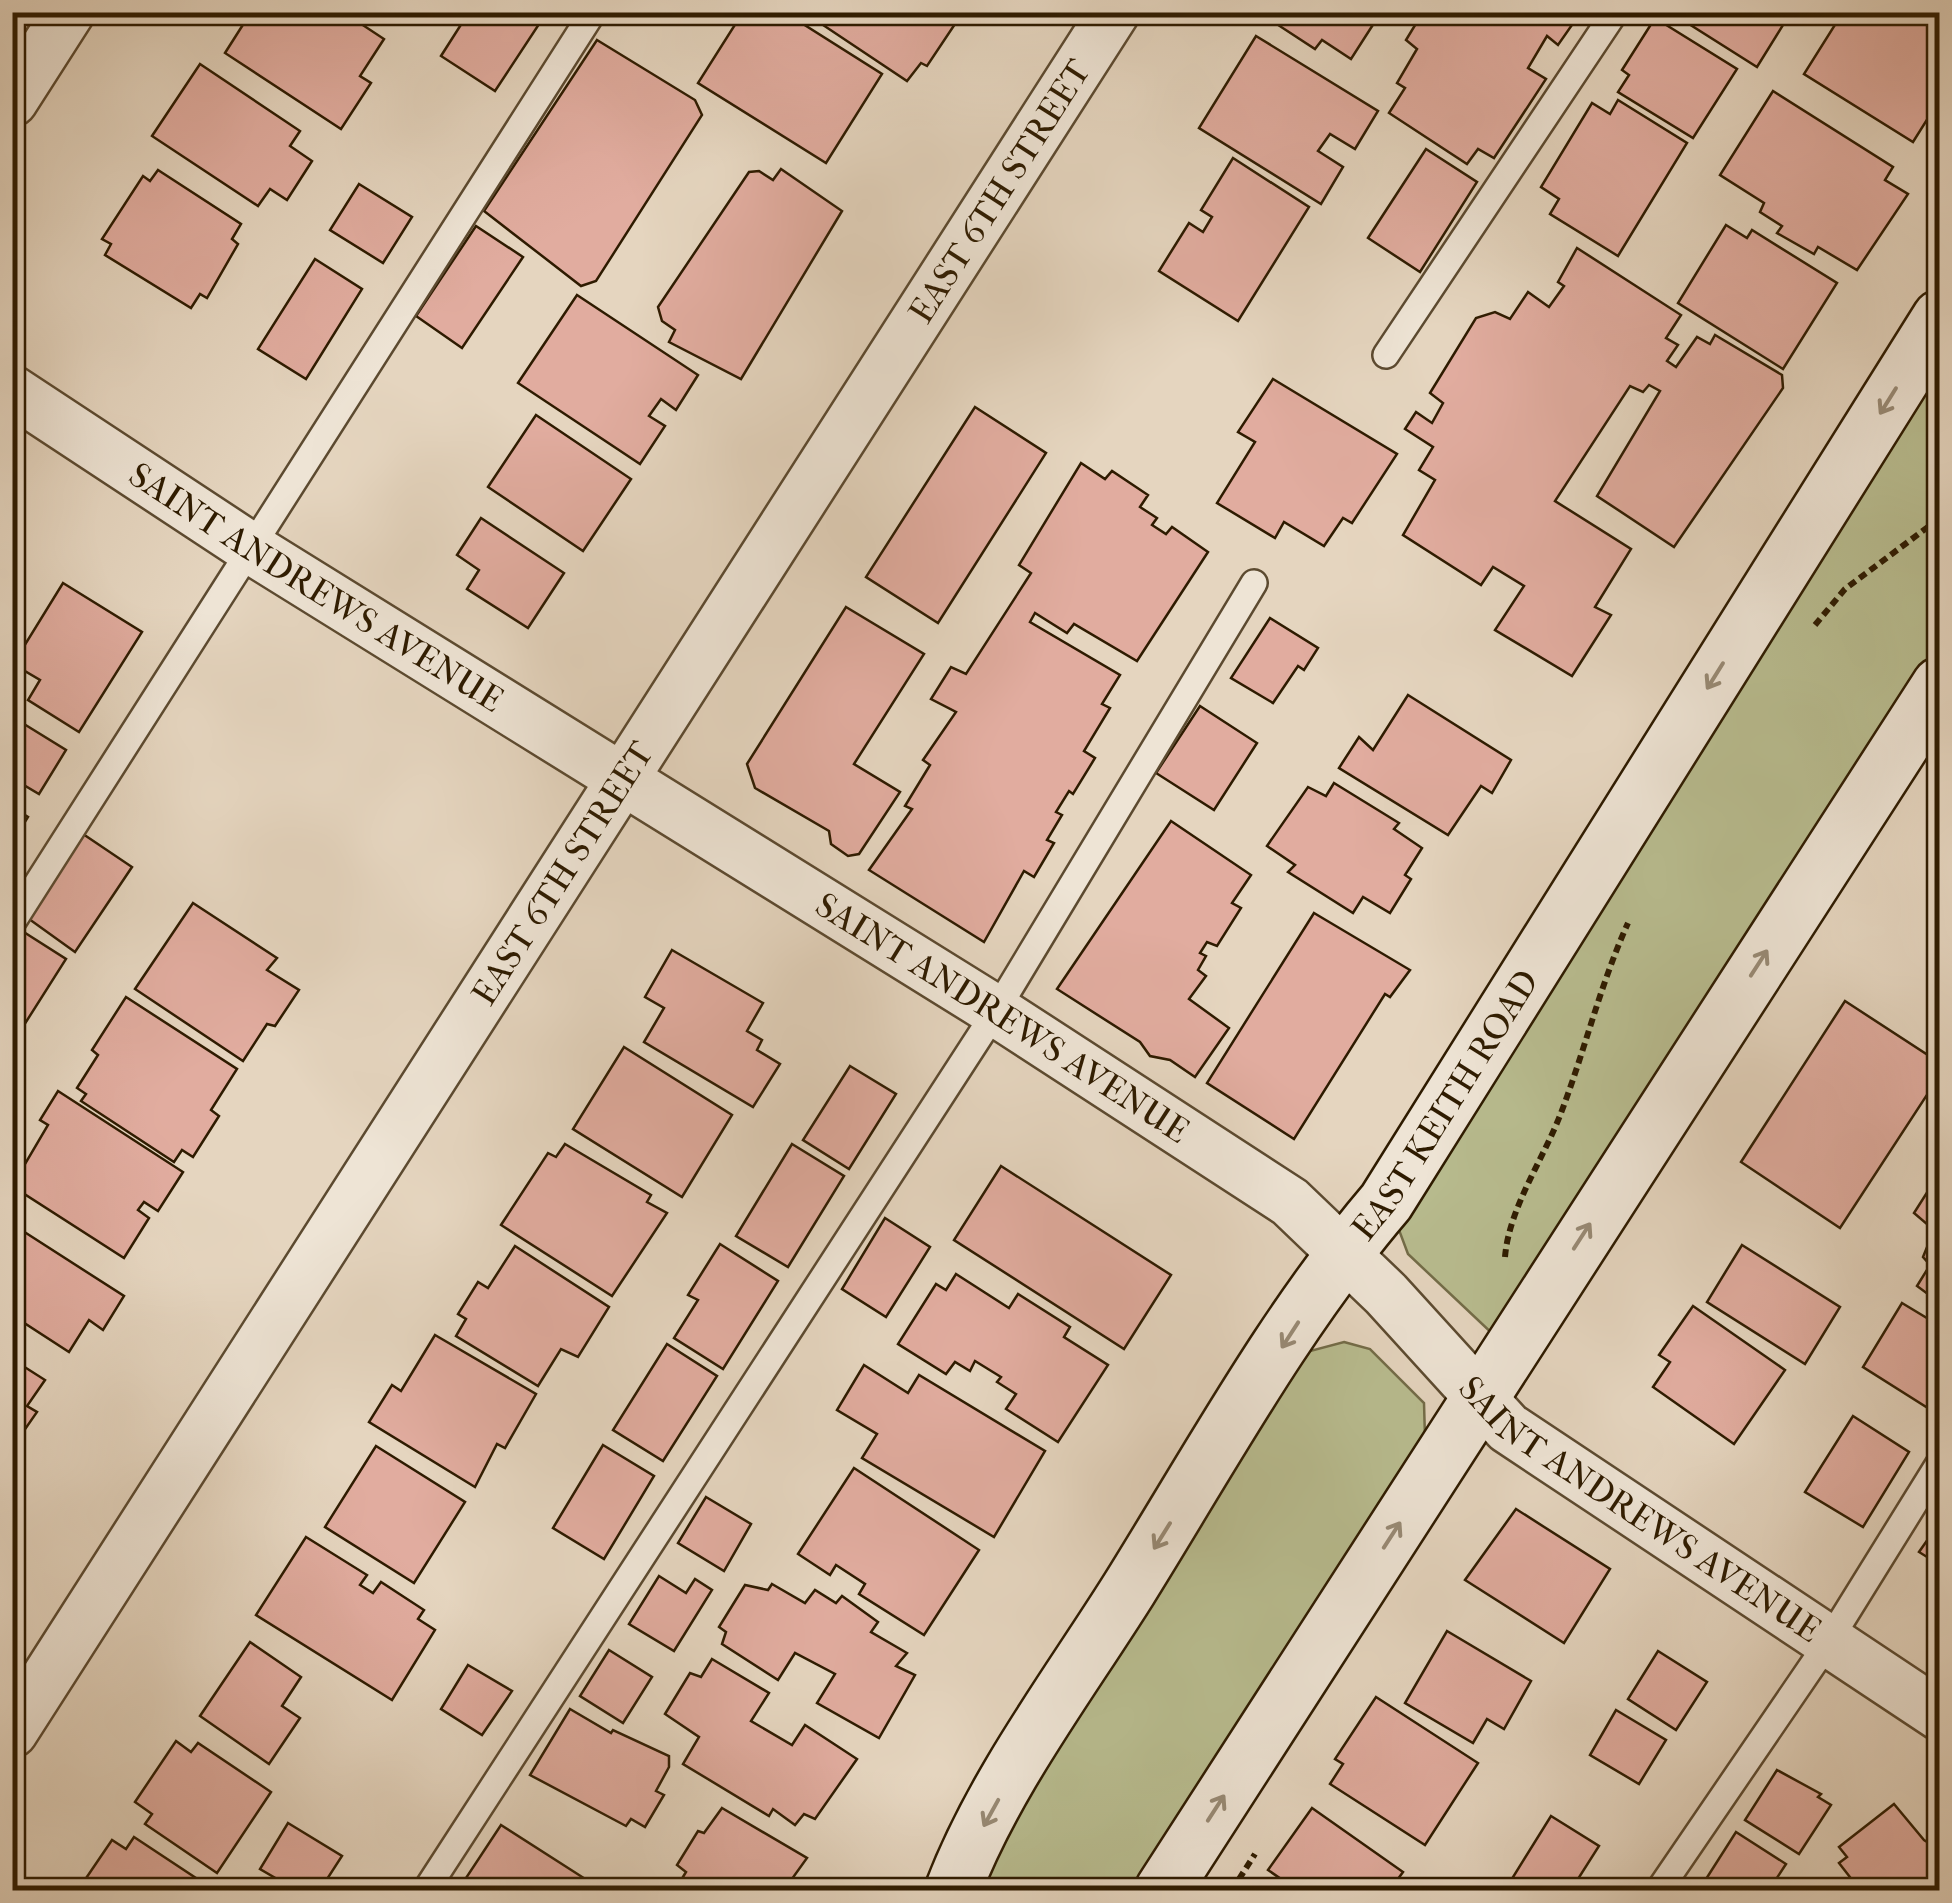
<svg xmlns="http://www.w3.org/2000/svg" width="1952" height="1903" viewBox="0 0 1952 1903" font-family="'IM FELL French Canon',serif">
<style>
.green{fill:#b8bc8f;stroke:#736c48;stroke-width:2.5}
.building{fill:#e1ac9f;stroke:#2e1b00;stroke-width:2.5}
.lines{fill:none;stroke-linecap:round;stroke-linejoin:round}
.lane-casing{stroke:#5c4a30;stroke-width:30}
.street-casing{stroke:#5c4a30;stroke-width:55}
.secondary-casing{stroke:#2e1b00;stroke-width:60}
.path{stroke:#2e1b00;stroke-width:6;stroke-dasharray:8 5;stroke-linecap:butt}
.lane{stroke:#eee4d5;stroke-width:25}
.street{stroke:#eee4d5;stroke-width:50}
.secondary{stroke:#eee4d5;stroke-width:55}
.oneway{stroke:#988a75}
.labels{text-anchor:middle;stroke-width:8;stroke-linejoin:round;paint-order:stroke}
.street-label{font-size:35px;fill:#2e1b00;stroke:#eee4d5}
</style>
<rect width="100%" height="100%" fill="#e5d5bf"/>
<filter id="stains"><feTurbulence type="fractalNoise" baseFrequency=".002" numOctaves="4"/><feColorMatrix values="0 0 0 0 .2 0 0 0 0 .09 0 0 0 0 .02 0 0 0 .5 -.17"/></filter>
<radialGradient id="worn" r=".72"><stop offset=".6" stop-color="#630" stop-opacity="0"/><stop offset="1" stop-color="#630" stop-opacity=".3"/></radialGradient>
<g class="green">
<polygon points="1939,365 1939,643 1497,1338 1408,1254 1399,1230"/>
<polygon points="1344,1342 1370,1349 1424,1403 1425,1438 1137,1890 977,1890 1018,1802 1279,1393 1310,1351"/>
</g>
<g class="building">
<polygon points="251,12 343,12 384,39 360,76 371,83 341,129 225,53"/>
<polygon points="469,12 547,12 495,91 441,56"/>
<polygon points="743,12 784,12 882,74 826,163 698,83"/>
<polygon points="823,12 949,12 946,17 955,24 927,66 921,63 907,81 817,21"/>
<polygon points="1278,12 1370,12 1376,20 1351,59 1322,40 1315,49 1272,21"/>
<polygon points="1423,12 1581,12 1558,45 1547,36 1528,68 1546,79 1494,158 1478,149 1467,164 1389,113 1405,88 1397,83 1417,49 1406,40"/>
<polygon points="1670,12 1791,12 1757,67"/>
<polygon points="1843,12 1940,12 1940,99 1913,142 1804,74"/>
<polygon points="1655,18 1737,69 1693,138 1618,92 1629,75 1622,70"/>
<polygon points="1256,36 1378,111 1355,149 1330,134 1318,151 1343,167 1321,204 1199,128"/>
<polygon points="597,40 695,100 702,115 596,281 581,286 484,211"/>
<polygon points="200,64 300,131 290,146 312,161 287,200 270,189 258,206 152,136"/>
<polygon points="1773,91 1893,167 1885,180 1908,194 1857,270 1818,247 1814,254 1777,233 1782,226 1760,212 1764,203 1720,175"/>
<polygon points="1618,100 1687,143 1618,256 1550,214 1559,199 1541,187 1592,103 1610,114"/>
<polygon points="1426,149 1477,182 1420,272 1368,238"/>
<polygon points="1233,158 1309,207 1238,321 1159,271 1189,223 1203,232 1212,217 1201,210"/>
<polygon points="781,169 842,211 741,379 669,342 675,330 662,321 658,307 749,172 759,171 773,180"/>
<polygon points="158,170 241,224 232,239 238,244 207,298 200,294 191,308 105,255 111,244 102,239 143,176 150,181"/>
<polygon points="359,184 412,217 383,263 330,230"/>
<polygon points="1726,225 1747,238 1752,230 1837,283 1783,369 1678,303"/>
<polygon points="476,226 523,257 462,348 416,316"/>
<polygon points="1577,248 1681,315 1666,338 1678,345 1667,361 1676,367 1697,337 1710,344 1715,335 1782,375 1783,388 1674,547 1597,496 1660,391 1649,385 1643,392 1630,386 1555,501 1631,549 1595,607 1611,615 1572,676 1495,630 1524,586 1493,567 1481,585 1403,535 1435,480 1419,470 1433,447 1405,429 1416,412 1432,423 1443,403 1430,393 1476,318 1495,312 1510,319 1528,292 1549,307 1564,286 1558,282"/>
<polygon points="315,259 362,289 306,379 258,349"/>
<polygon points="577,295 698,375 676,410 661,399 649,416 665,426 640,464 518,383"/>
<polygon points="1273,379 1397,454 1352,523 1343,518 1324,546 1284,522 1275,538 1217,503 1255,442 1238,432"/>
<polygon points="975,407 1046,453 938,623 866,577"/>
<polygon points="536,415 631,479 583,551 488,487"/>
<polygon points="1081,463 1105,479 1112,471 1148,495 1140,507 1157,518 1152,525 1166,534 1172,527 1208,552 1137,661 1074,624 1067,633 1035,613 1030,622 1120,675 1102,704 1110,708 1084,751 1095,758 1073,794 1069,791 1056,812 1062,815 1047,840 1054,843 1034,877 1024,871 984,942 869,870 912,809 905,806 930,765 923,760 956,712 931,699 951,667 966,674 1031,573 1019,565"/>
<polygon points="481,518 564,573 528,628 467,589 479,570 457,555"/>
<polygon points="63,583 142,632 79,732 28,700 40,680 13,664"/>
<polygon points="846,607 924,654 854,764 900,792 859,854 848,856 831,844 829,831 755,788 747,764"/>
<polygon points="1270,618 1318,648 1304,670 1298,666 1273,703 1231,678"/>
<polygon points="1408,695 1511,760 1492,793 1481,786 1448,835 1339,768 1359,737 1373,750"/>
<polygon points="1200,706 1257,743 1214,810 1156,773"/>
<polygon points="24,724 66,750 39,794 12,778 12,742"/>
<polygon points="1334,783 1399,823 1394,829 1422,848 1405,875 1411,879 1390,913 1363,897 1353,913 1288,872 1295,865 1267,846 1308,787 1326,796"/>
<polygon points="12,807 28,817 12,843"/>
<polygon points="1171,821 1251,875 1232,903 1241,908 1217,946 1207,942 1200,953 1206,956 1198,970 1206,976 1189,999 1229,1028 1195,1077 1170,1060 1150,1056 1140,1042 1057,989"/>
<polygon points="83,834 132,867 75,952 29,919"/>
<polygon points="193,903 277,958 267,970 299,990 275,1026 267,1024 243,1061 135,989"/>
<polygon points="1314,913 1410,970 1390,997 1385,994 1294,1139 1207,1083"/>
<polygon points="19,929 66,959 12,1044 12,938"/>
<polygon points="672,950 763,1003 747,1031 762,1040 757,1050 780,1064 753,1107 644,1042 664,1008 645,997"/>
<polygon points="126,997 237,1069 211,1110 219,1116 193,1157 182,1150 174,1162 81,1101 86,1094 77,1088 98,1055 92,1050"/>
<polygon points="1845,1001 1940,1063 1940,1075 1840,1228 1741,1162"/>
<polygon points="624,1047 732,1115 682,1197 573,1129"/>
<polygon points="850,1066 896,1094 849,1169 803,1140"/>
<polygon points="58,1091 183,1172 158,1211 144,1202 138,1210 149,1218 124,1258 12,1186 48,1125 40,1120"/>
<polygon points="565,1144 651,1195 647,1202 667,1213 612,1296 501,1225 548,1153 556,1157"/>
<polygon points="792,1144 844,1176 788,1267 736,1236"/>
<polygon points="1001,1166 1171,1275 1124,1349 954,1240"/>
<polygon points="1940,1172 1940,1303 1917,1286 1930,1265 1923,1257 1934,1230 1914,1213"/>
<polygon points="885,1218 930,1247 886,1317 842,1289"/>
<polygon points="12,1224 124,1296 103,1330 89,1320 69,1352 12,1315"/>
<polygon points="720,1244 778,1281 723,1369 674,1338 698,1300 688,1295"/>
<polygon points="1742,1245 1840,1307 1805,1364 1707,1302"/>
<polygon points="515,1246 609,1307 578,1357 561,1349 538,1386 456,1336 466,1319 458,1314 478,1282 488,1288"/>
<polygon points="956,1274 1009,1308 1018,1294 1070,1327 1064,1337 1108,1365 1058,1442 1006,1409 1016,1394 997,1382 1001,1377 975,1361 970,1371 955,1362 946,1374 898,1344 936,1284 946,1290"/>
<polygon points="1902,1303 1940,1326 1940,1396 1931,1410 1863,1367"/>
<polygon points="1693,1306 1785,1370 1734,1444 1653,1387 1670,1362 1659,1355"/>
<polygon points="435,1335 536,1394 505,1448 497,1444 475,1487 369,1422 392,1385 401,1391"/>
<polygon points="667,1344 717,1376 663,1461 613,1430"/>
<polygon points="12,1359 45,1380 27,1406 37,1412 12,1448"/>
<polygon points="864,1365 908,1393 919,1375 1045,1451 994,1537 862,1458 877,1434 837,1410"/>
<polygon points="1853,1416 1909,1452 1863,1527 1805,1492"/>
<polygon points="603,1445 654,1476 604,1559 553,1528"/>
<polygon points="376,1446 465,1502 414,1583 325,1527"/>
<polygon points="854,1468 979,1550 924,1635 859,1594 865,1584 836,1565 830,1575 798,1554"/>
<polygon points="706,1497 751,1524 724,1571 678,1543"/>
<polygon points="1516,1509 1610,1569 1564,1643 1465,1580"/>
<polygon points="1940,1522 1940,1565 1919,1552"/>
<polygon points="306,1537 367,1575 360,1585 373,1593 381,1582 424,1610 418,1619 435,1630 392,1700 256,1615"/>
<polygon points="659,1576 686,1593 695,1579 712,1590 674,1651 629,1624"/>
<polygon points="772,1584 805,1603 815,1590 836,1603 842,1596 878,1622 871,1632 907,1653 896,1666 915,1675 879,1738 817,1703 835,1674 795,1653 778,1680 722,1644 726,1632 719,1627 745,1585 768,1590"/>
<polygon points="1447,1631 1531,1681 1504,1729 1487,1719 1473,1743 1405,1703"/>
<polygon points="250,1642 301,1677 282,1706 300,1718 269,1764 200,1716"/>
<polygon points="609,1650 652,1677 623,1723 580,1696"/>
<polygon points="1658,1651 1707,1682 1676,1730 1628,1699"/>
<polygon points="712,1659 769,1693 751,1721 792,1745 805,1725 857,1759 815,1819 804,1814 795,1825 773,1809 769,1816 683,1764 699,1737 665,1714 690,1673 701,1677"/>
<polygon points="468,1665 512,1691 482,1735 441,1709"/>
<polygon points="1376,1697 1478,1763 1425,1845 1330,1784 1343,1764 1335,1759"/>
<polygon points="570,1709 611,1733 613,1730 669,1756 669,1767 656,1791 664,1795 645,1827 631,1819 626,1826 530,1775"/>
<polygon points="1616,1710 1666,1740 1639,1784 1590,1755"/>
<polygon points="176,1741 191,1752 198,1743 271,1792 217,1873 145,1824 152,1814 135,1802"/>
<polygon points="1777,1770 1821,1794 1818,1797 1831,1805 1799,1854 1745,1820"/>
<polygon points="1894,1804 1924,1840 1940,1850 1940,1890 1860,1890 1839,1863 1847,1857 1839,1847"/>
<polygon points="722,1808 807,1858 784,1890 675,1890 686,1872 677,1865 698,1831 704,1833"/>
<polygon points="1312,1808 1403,1872 1390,1890 1297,1890 1268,1870"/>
<polygon points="1551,1816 1599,1846 1571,1890 1505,1890"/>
<polygon points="288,1823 342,1856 320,1890 296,1890 260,1869"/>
<polygon points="501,1825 590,1882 584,1890 479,1890 464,1881"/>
<polygon points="1736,1832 1786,1864 1769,1890 1699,1890"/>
<polygon points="134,1837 211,1888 209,1890 78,1890 112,1840 126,1849"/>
</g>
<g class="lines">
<defs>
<g id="lane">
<polyline points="1386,355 1615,12"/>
<polyline points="12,923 593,12"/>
<polyline points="426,1890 996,1011 1254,583"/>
<polyline points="1659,1890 1827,1644 1940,1462"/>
</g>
<g id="street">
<polyline points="12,101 69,12"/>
<path id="s1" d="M 12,391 L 252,549 L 996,1011 L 1290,1202 L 1386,1294 L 1508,1428 L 1940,1715"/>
<path id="s2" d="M 12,1732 L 1114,12"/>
</g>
<g id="secondary">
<path id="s3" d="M 953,1890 C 994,1783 1068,1686 1129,1589 C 1210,1459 1286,1319 1386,1202 L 1940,318"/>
<polyline points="1163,1890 1940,685"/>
</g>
</defs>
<use href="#lane" class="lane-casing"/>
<use href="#street" class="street-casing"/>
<use href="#secondary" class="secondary-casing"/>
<g class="path">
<polyline points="1815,625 1845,589 1940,518"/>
<path d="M 1505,1257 C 1509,1208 1543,1160 1561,1113 C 1585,1050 1600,985 1628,923"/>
<polyline points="1232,1890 1255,1854"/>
</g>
<use href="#lane" class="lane"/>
<use href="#street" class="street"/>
<use href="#secondary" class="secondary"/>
</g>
<defs><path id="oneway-shaft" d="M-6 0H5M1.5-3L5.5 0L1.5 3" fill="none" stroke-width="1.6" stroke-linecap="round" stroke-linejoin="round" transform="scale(2.5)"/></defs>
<g class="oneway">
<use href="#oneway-shaft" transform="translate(1888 401) rotate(122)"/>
<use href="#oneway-shaft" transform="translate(1715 676) rotate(122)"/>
<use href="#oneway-shaft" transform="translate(1759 963) rotate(-57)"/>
<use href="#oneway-shaft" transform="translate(1582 1236) rotate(-57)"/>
<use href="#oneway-shaft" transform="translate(1290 1335) rotate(123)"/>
<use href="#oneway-shaft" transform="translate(1392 1535) rotate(-57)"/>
<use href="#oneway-shaft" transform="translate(1162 1536) rotate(122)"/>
<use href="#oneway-shaft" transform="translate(1216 1808) rotate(-57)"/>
<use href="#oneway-shaft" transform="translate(991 1813) rotate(119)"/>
</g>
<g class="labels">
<g class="street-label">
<text dy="12" stroke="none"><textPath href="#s2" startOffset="1830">EAST 6TH STREET</textPath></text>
<text dy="12" stroke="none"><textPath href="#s1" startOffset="362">SAINT ANDREWS AVENUE</textPath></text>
<text dy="12" stroke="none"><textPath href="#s2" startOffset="1020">EAST 6TH STREET</textPath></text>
<text dy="12" stroke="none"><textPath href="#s1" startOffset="1172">SAINT ANDREWS AVENUE</textPath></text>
<text dy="12" stroke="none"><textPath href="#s3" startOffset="928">EAST KEITH ROAD</textPath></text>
<text dy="12" stroke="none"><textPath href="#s1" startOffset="1982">SAINT ANDREWS AVENUE</textPath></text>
</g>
</g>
<rect width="1952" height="1903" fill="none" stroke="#e5d5bf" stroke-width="50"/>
<rect x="15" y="15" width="1922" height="1873" fill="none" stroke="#2e1b00" stroke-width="5"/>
<rect x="25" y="25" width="1902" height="1853" fill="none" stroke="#2e1b00" stroke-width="2.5"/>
<rect width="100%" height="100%" filter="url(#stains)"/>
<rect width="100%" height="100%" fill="url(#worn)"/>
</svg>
